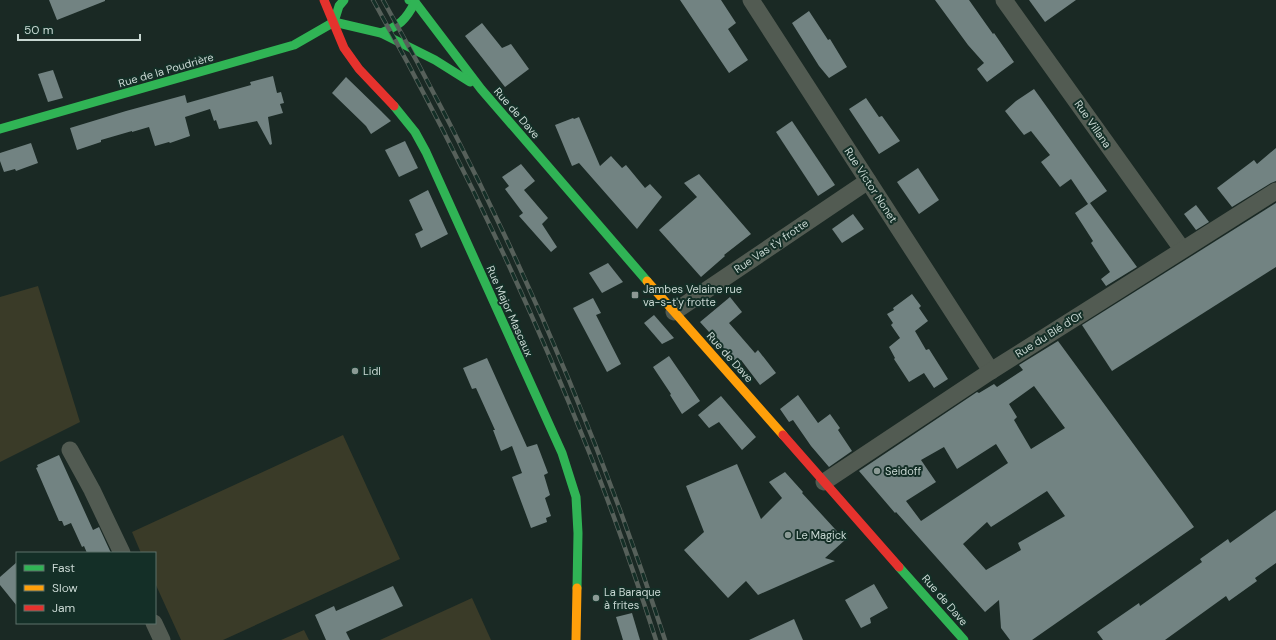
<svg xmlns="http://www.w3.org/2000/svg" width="1276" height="640" viewBox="0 0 1276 640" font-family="'DM Sans',sans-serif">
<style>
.green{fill:#3a3b28}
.building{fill:#728382;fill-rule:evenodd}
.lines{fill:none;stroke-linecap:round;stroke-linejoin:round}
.street{stroke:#525b52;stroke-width:17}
.fast{stroke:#30b455;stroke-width:9}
.slow{stroke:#ff9f0a;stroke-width:9}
.jam{stroke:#e5322d;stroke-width:9}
.rail-casing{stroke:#56605a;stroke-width:4.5}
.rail{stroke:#142f27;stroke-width:3;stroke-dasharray:9;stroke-linecap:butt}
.poi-dot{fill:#8b9a95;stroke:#142f27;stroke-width:1.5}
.labels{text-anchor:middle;stroke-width:4;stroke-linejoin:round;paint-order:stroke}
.street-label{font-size:11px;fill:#c8d7d2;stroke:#142f27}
.poi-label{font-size:11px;fill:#c8d7d2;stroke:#142f27;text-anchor:start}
</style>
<rect width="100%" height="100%" fill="#1a2924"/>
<g class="green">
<polygon points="38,286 80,422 0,462 0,297"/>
<polygon points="343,435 400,559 223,640 181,640 155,583 155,553 141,553 132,532"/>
<polygon points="472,598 491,640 380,640"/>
<polygon points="304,630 309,640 281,640"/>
</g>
<g class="building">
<polygon points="49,0 105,0 105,1 57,20"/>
<polygon points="680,0 721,0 736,23 728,29 748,60 729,73"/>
<polygon points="935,0 969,0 993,34 994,33 1014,62 987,82 977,69 984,63 968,45"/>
<polygon points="1029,0 1076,0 1045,22"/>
<polygon points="809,11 828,40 830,39 847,67 829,78 819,66 792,23"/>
<polygon points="482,23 502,48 511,44 529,69 505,87 465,36"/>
<polygon points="53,70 63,98 48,102 38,74"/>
<polygon points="273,76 277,93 281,92 284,103 280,104 283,113 268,117 272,144 270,145 257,121 219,129 216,120 214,121 210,109 185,117 190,136 170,143 169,142 155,146 149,127 132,132 132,131 101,140 101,142 77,150 70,128 126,111 185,95 187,103 251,85 250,82"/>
<polygon points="346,77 381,111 391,121 371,134 366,126 332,93"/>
<polygon points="1034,89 1107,191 1090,203 1137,267 1106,286 1101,279 1110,272 1091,243 1093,241 1075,213 1088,204 1071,179 1060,187 1041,162 1050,155 1031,131 1024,135 1005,111 1016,101"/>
<polygon points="866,98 879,117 882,116 900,141 879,154 849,109"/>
<polygon points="579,117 600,166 611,156 622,168 626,165 645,188 650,184 662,197 637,229 579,163 572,166 555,125 573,118 574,119"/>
<polygon points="792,121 835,185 818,196 776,132"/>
<polygon points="405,141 418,168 399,177 385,150"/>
<polygon points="31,143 38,163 16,171 15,169 4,172 0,161 0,153"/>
<polygon points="1276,148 1276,181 1271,183 1232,207 1217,188 1254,160 1257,164"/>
<polygon points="521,164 535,181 524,190 548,218 542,224 557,247 551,252 519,216 523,213 505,189 509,186 502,177"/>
<polygon points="918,168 939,200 919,214 897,182"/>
<polygon points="699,174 751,234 724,255 725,256 701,277 659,230 697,197 684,183"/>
<polygon points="428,190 448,234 421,248 415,234 423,230 409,200"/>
<polygon points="1276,203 1276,267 1112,371 1082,325"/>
<polygon points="1196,205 1209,222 1196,230 1184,214"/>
<polygon points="853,214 864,229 842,243 832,229"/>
<polygon points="608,263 623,282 602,293 589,273"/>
<polygon points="912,294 921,306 919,308 928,321 915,331 926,350 929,349 948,379 934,388 924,373 909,382 894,359 895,358 889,347 900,338 891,325 893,323 887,314 894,310 893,308"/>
<polygon points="730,297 742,312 729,323 755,353 758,350 776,373 760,385 741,360 737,363 700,322"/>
<polygon points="593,298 601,313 596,315 621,364 607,372 573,308"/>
<polygon points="654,315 674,338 662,344 644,323"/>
<path d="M 1058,341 L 1184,513 L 1194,527 L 1032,640 L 1010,640 L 1001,628 L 999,600 L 985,612 L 896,512 L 895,513 L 859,471 L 977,392 L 979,393 L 994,384 L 997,387 L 1023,370 L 1019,365 ZM 1034,386 L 1065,428 L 1031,449 L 1014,420 L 1017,417 L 1009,404 ZM 996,444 L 1008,463 L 921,521 L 906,501 L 936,482 L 921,460 L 944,447 L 957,469 ZM 1047,491 L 1065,516 L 1018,543 L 1021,550 L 986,570 L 963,544 L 987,522 L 991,527 Z"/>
<polygon points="669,356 700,401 682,414 670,395 671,394 653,367"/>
<polygon points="487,358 527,447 537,444 548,473 544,475 550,495 545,498 551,516 546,518 547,522 531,528 512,477 522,473 512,446 501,451 493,430 495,430 476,388 472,389 463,368"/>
<polygon points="798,395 818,423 830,414 840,428 838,430 852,451 829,467 811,446 793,420 789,422 780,409"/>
<polygon points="721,396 756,437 742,450 719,422 709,428 698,415"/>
<polygon points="59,455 93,530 99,527 111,553 87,553 84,546 82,547 71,523 64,526 62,521 59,521 36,468 38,467 37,465"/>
<polygon points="737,464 761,519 782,498 769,482 785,472 803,492 802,493 845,540 825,558 835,561 758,595 746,581 728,598 684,550 704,532 686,486"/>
<polygon points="1276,510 1276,563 1255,578 1257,581 1229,601 1226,596 1165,640 1103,640 1097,632 1139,603 1140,606 1202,562 1200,559 1228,539 1230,543"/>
<polygon points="17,562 17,606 0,585 0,577"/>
<polygon points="874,584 888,608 870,618 871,623 861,628 845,600"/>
<polygon points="393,586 403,606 346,632 350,640 326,640 315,615 334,606 336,611"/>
<polygon points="632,613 640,640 623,640 616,617"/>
<polygon points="794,619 803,640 749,640"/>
</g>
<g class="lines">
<g class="street">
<polyline points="751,0 991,371"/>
<polyline points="1004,0 1182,249"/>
<polyline points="674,312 868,181"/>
<polyline points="70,450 92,490 122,553"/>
<polyline points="824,482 991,371 1276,191"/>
<polyline points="154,623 162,640"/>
</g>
<g class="fast">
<polyline points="409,0 415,2 481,89 647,281"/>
<polyline points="334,22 381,33 435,60 470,82"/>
<polyline points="334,22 339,6 344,0"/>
<path d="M 381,33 C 399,26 406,20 415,2"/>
<polyline points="394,106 415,132 426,152 562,453 576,497 578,533 577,588"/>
<polyline points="0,129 294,45 334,22"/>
<polyline points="899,567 964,640"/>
</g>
<g class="slow">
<polyline points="647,281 783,435"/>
<polyline points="576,640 577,588"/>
</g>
<g class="jam">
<polyline points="324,0 344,48 359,69 394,106"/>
<polyline points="783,435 899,567"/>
</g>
<defs>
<g id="rail">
<path d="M 373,0 C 454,144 526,294 587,447 C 613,511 635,575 656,640"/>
<path d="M 383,0 C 498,204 593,417 665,640"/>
</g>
</defs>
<use href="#rail" class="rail-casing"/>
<use href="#rail" class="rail"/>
</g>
<g class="poi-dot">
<rect x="631" y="291" width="8" height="8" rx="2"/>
<circle cx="355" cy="371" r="4"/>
<circle cx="877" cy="471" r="4"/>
<circle cx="788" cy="535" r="4"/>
<circle cx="596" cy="598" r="4"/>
</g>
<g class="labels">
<g class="street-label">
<text transform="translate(166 70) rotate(-16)" y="4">Rue de la Poudrière</text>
<text transform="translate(517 113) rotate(49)" y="4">Rue de Dave</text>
<text transform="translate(1093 124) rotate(55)" y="4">Rue Villana</text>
<text transform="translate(871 185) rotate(57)" y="4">Rue Victor Nonet</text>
<text transform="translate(771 246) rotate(-34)" y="4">Rue Vas t'y frotte</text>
<text transform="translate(510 311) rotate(66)" y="4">Rue Major Mascaux</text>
<text transform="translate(1049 334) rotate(-32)" y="4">Rue du Blé d'Or</text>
<text transform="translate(730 357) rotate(48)" y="4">Rue de Dave</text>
<text transform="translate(945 600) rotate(49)" y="4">Rue de Dave</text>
</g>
<g class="poi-label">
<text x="643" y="293">Jambes Velaine rue<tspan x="643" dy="13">va-s-t'y frotte</tspan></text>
<text x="363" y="375">Lidl</text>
<text x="885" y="475">Seidoff</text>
<text x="796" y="539">Le Magick</text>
<text x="604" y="596">La Baraque<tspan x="604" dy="13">à frites</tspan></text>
</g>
</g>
<rect x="16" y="552" width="140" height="72" fill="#142f27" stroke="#5c726b"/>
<rect x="24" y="565" width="20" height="6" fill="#30b455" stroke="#5c726b"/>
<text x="52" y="572" font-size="12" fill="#c8d7d2">Fast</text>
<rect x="24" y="585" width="20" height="6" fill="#ff9f0a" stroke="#5c726b"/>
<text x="52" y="592" font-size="12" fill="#c8d7d2">Slow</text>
<rect x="24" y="605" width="20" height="6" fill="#e5322d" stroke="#5c726b"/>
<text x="52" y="612" font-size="12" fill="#c8d7d2">Jam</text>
<path d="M18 34v6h122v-6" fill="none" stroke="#c8d7d2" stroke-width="2"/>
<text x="24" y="34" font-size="12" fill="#c8d7d2" stroke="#142f27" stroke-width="3" paint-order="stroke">50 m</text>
</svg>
